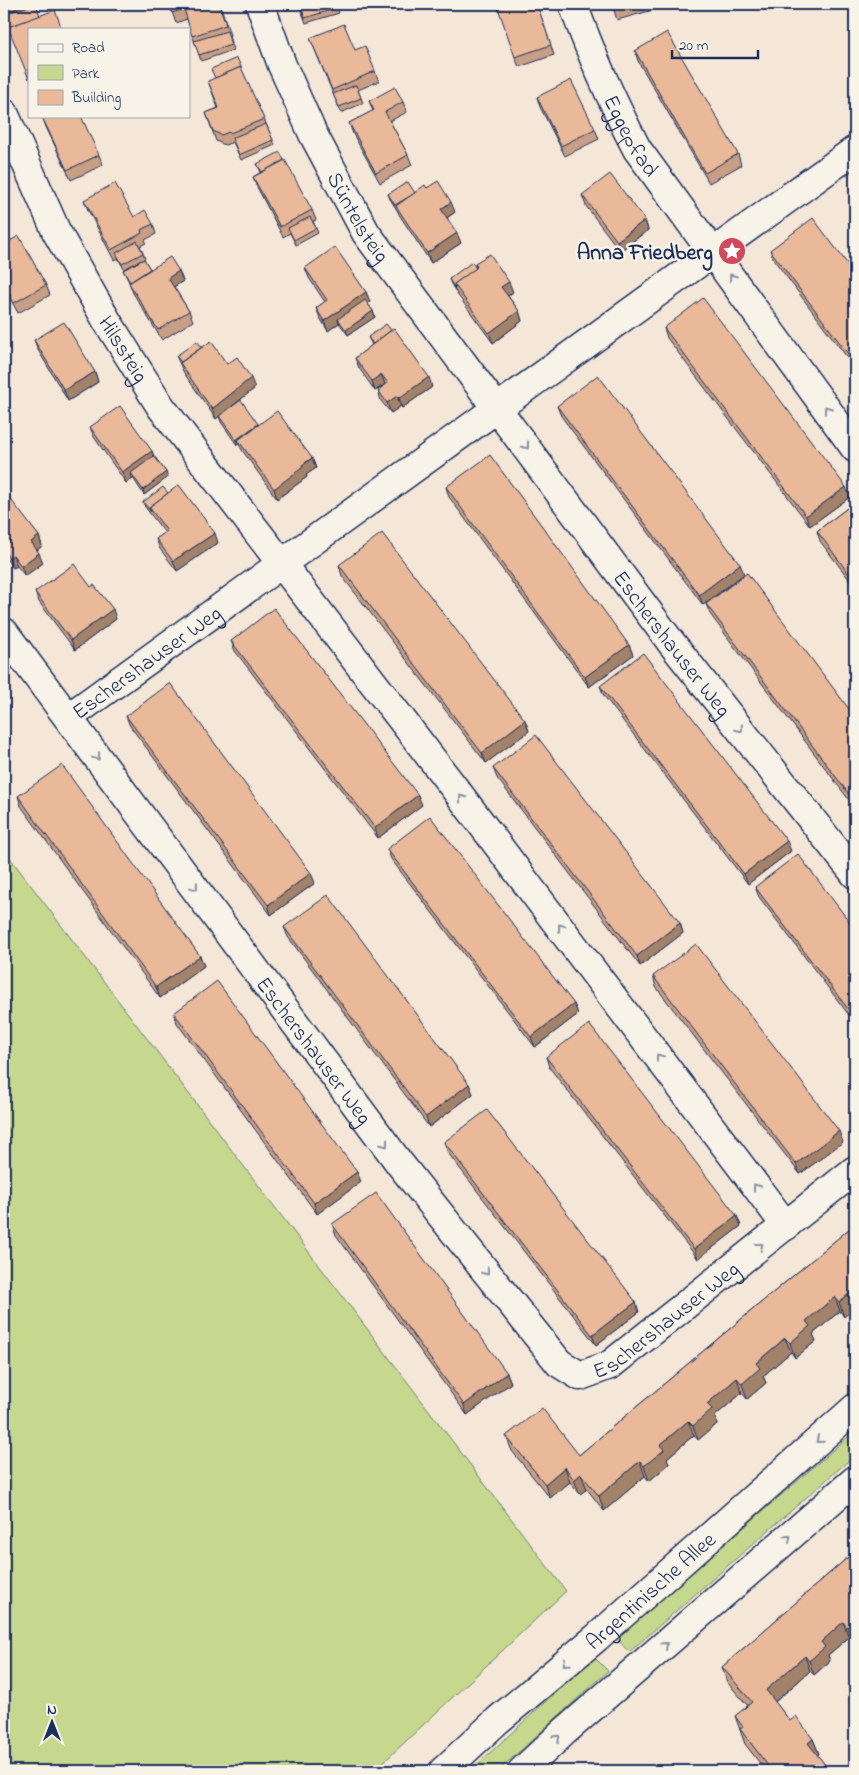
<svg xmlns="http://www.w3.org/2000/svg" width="859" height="1775" viewBox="0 0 859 1775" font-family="'Indie Flower',sans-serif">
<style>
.green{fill:#c5d88d;stroke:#708476}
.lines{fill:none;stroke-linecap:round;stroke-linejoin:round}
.minor-casing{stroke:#1b2f5e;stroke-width:31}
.secondary-casing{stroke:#1b2f5e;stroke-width:31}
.minor{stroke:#f7f3e8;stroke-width:28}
.secondary{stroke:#f7f3e8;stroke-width:28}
.wall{fill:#c89f84;stroke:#1b2f5e}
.shaded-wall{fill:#a3826b;stroke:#1b2f5e}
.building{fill:#e9b999;stroke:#1b2f5e}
.oneway{stroke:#8991a3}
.labels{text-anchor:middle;stroke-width:5;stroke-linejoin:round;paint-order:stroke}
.street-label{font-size:22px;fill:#1b2f5e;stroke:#f7f3e8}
.poi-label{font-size:22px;font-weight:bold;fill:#1b2f5e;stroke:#f7f3e8;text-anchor:end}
</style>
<rect width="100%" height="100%" fill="#f4e7d8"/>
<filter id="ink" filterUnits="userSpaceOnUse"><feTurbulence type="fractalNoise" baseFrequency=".02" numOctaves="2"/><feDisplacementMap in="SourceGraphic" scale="10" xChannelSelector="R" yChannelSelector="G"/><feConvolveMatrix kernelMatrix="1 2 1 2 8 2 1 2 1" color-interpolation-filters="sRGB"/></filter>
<g filter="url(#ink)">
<g class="green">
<polygon points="4,850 566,1591 374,1771 4,1771"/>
<polygon points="855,1431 855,1455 629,1652 616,1638"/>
<polygon points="594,1657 608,1671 498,1771 470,1771"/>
</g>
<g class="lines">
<defs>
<g id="minor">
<path id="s1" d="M 260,4 L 282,65 L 313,134 L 366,233 L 670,641 L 855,874"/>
<path id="s2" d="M 573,4 C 591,55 612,101 637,149 L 855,448"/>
<path id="s3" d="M 4,113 L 56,231 L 107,321 L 161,407 L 462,798 L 786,1226"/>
<path id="s4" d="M 4,632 L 400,1164 L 559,1363 L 580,1376 L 610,1365 L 855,1170"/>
<path id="s5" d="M 69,717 L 855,150"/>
</g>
<g id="secondary">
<path id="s6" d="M 443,1771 L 498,1720 L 596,1638 L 855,1408"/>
<polyline points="522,1771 565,1731 855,1480"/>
</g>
</defs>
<use href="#minor" class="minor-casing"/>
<use href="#secondary" class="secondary-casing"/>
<use href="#minor" class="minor"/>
<use href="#secondary" class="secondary"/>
</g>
<g class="wall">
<polygon points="4,4 38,4 39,7 9,27 4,7"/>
<polygon points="169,4 220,4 230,35 229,36 233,50 201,61 187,19 176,23"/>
<polygon points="299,4 336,4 339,13 306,23"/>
<polygon points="537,4 554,55 519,67 515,57"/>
<polygon points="612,4 651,4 653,10 617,20"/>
<polygon points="310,38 355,50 375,71 379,81 358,90 363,103 341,113"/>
<polygon points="635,51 738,154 741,165 709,183 638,61"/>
<polygon points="208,81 264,119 275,145 241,160 233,142 225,145 216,141 206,113 218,108"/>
<polygon points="537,97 595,129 599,139 565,156 540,107"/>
<polygon points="369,101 403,102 407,112 390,121 408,155 412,165 380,183 353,134 349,123 373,111"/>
<polygon points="42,116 99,155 103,165 71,180 46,127"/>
<polygon points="257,164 312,210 316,220 313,221 318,233 296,245 290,233 283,237 257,187 253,177 261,172"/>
<polygon points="427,188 455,212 447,218 461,243 431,263 400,216 397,210 390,199 388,194 415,193"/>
<polygon points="582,195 645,220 648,230 620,251 586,206"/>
<polygon points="84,200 153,224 156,234 145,240 146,243 140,246 145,258 144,259 150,269 179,271 183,281 174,287 189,311 193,321 162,340 133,293 129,282 123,270 140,261 124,269 118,258 114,260 88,210"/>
<polygon points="4,213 9,225 4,227"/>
<polygon points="4,244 46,285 50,295 18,313 4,287"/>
<polygon points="770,250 855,274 855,368 774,260"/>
<polygon points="475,263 513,292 508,296 519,311 522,321 493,343 457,294 451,284 449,279 476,268"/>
<polygon points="305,268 366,292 370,302 368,304 373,311 375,317 348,335 339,323 328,331 320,318 316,308 325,302 309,278"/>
<polygon points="664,328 850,497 810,526 667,338"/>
<polygon points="368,337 432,387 402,408 401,406 391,413 381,401 378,390 385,385 385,384 375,391 359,368 355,358 372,345"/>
<polygon points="34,340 95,372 98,382 68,401 38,350"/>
<polygon points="202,347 227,364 255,388 221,415 258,424 259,425 312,458 316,468 306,475 307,477 277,499 242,450 239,444 237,445 221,422 219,416 216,419 184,373 176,356"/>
<polygon points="557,406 744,574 703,605 561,416"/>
<polygon points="90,427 152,451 154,456 166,472 168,477 144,495 133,478 126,483 94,437"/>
<polygon points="446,487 629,645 633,655 589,687 449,497"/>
<polygon points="4,493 39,536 42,546 37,550 43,563 25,576 17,566 13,568 4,556"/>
<polygon points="168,493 218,543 177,571 160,549 156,539 165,533 145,507 143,502"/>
<polygon points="855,502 855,587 820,541 817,531"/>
<polygon points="339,565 525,720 529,731 486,763 342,576"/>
<polygon points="91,587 116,619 75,650 39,602 35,592"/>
<polygon points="706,604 855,717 852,804 710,614"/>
<polygon points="231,641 422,805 378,838 235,651"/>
<polygon points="600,686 791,851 748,884 604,696"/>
<polygon points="126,716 315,883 271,915 130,726"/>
<polygon points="493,768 680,923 683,933 640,966 497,778"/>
<polygon points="18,796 200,956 204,966 160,998 21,806"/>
<polygon points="387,849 574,1004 578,1014 535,1047 391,859"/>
<polygon points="755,887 855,929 855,1023 759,897"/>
<polygon points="284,927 469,1084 473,1094 429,1127 288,937"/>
<polygon points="653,976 843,1142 800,1174 656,987"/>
<polygon points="174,1013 357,1172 361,1182 317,1214 177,1023"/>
<polygon points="546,1057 737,1216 741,1226 698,1259 549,1067"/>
<polygon points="444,1142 639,1312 596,1345 448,1153"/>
<polygon points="332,1224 507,1373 511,1383 467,1415 336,1235"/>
<polygon points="855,1224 844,1317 840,1311 813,1334 816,1341 795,1358 791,1352 763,1376 766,1383 747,1399 742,1393 715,1416 717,1424 698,1440 694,1435 667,1458 669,1464 649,1481 645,1476 604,1511 587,1489 580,1494 570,1482 550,1498 512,1451 506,1436 579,1455"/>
<polygon points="855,1551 855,1640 853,1642 849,1637 828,1655 830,1661 814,1675 810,1671 775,1702 790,1721 813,1739 819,1754 817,1755 830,1771 766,1771 745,1744 735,1716 748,1706 727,1682 722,1667"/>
</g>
<g class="shaded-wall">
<polygon points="451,202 455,212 445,219 441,209"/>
<polygon points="645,220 648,230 620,251 617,241"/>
<polygon points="457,233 461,243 431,263 427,253"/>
<polygon points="179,271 183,281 172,288 168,278"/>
<polygon points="509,282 513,292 505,298 501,287"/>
<polygon points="366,292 370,302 340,323 338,319 339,323 328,331 324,321"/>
<polygon points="373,311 375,317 348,335 346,330"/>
<polygon points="519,311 522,321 493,343 489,333"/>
<polygon points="95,372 98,382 68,401 64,390"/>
<polygon points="381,374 385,384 375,391 372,381"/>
<polygon points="429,377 432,387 402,408 399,398"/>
<polygon points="251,378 255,388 216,419 212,409"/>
<polygon points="397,396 401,406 391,413 387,403"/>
<polygon points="258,424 260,429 238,440 239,444 237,445 236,440"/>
<polygon points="152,451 156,462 131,473 132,478 126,483 122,472"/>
<polygon points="312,458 316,468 306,475 307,477 277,499 274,489"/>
<polygon points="166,472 168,477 144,495 143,490"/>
<polygon points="846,487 850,497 810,526 806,516"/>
<polygon points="215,533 218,543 177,571 173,561"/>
<polygon points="39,536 42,546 35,552 31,542"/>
<polygon points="39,553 43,563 25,576 21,566"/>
<polygon points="13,555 17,566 13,568 9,558"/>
<polygon points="740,564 744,574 703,605 699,595"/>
<polygon points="113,609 116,619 75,650 71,640"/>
<polygon points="629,645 633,655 589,687 585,677"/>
<polygon points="525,720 529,731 486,763 482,753"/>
<polygon points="855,788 855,801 852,804 848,793"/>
<polygon points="418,795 422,805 378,838 375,828"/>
<polygon points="787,841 791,851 748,884 744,874"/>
<polygon points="311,873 315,883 271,915 268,905"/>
<polygon points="680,923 683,933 640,966 637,956"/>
<polygon points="200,956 204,966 160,998 156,987"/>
<polygon points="574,1004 578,1014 535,1047 531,1037"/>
<polygon points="469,1084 473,1094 429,1127 426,1117"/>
<polygon points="839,1131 843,1142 800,1174 796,1164"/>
<polygon points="357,1172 361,1182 317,1214 314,1203"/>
<polygon points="737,1216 741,1226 698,1259 694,1249"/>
<polygon points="855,1289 855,1308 844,1317 839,1302"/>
<polygon points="835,1297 840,1311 813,1334 816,1341 795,1358 790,1343 806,1321"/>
<polygon points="636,1302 639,1312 596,1345 592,1335"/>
<polygon points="785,1338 791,1352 763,1376 766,1383 747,1399 742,1384 756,1363"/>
<polygon points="507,1373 511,1383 467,1415 464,1405"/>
<polygon points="737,1378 742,1393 715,1416 717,1424 698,1440 693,1426 707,1404"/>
<polygon points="688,1421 694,1435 667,1458 669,1464 649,1481 644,1466 660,1445"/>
<polygon points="640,1461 645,1476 604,1511 599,1496"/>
<polygon points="565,1467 570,1482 550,1498 545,1484"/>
<polygon points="581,1474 587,1489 580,1494 574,1480"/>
<polygon points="855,1620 855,1640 853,1642 847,1627"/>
<polygon points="843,1622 849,1637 828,1655 830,1661 814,1675 809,1661 821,1642"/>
<polygon points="805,1656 810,1671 771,1705 766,1690"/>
<polygon points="813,1739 819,1754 813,1758 808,1743"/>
</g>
<g class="building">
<polygon points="4,4 30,4 5,12"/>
<polygon points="35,4 36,4 40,16 9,27 5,14"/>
<polygon points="169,4 219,4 226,25 192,36 184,9 172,13"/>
<polygon points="307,4 335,4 337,8 305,18 301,6"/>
<polygon points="501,4 537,4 551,45 515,57 497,5"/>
<polygon points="612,4 636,4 614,10"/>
<polygon points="55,10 62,29 29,29 29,79 8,27"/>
<polygon points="344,24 355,50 365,46 375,71 332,90 310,38"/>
<polygon points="227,31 231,45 199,55 194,41"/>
<polygon points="667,32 738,154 705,173 635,51"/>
<polygon points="237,58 241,67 215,78 211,69"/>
<polygon points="241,67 264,119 230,133 229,132 221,135 213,131 206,113 219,108 208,81"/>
<polygon points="571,80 595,129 561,146 537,97"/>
<polygon points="356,85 361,98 339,107 333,94"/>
<polygon points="395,87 403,102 385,112 408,155 376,173 349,123 374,110 369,101"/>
<polygon points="43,116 81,116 99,155 67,170 42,117"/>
<polygon points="266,124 273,140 239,155 232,138"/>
<polygon points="280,152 284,160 262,172 257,164"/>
<polygon points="285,160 312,210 280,227 253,177"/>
<polygon points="610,174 645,220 617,241 582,195"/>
<polygon points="438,181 451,202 441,209 457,233 427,253 396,206 425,185 427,188"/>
<polygon points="408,182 415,193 395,205 388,194"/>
<polygon points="115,183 134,217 145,210 153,224 141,230 142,233 111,250 84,200"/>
<polygon points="4,213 7,220 4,221"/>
<polygon points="310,217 316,228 294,240 288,228"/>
<polygon points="813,218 855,274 855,363 770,250"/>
<polygon points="19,236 46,285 14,303 4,284 4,244"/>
<polygon points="137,241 143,253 122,264 116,253"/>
<polygon points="335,247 366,292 324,321 316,308 327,300 305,268"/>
<polygon points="490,254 509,282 501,287 519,311 489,333 454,284 477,267 475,263"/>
<polygon points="170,257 179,271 168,278 189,311 158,330 129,283"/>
<polygon points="144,259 150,269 130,282 123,270"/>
<polygon points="472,262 476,268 454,284 455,289 449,279"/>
<polygon points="703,298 846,487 806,516 664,328"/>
<polygon points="365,300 373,311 346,330 338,319"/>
<polygon points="64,322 95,372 64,390 34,340"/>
<polygon points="386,324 391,330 373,344 368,337"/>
<polygon points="394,328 429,377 399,398 397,396 387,403 378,390 388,383 381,374 372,381 355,358"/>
<polygon points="197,341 202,347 181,362 176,356"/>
<polygon points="211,341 227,364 237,357 251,378 212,409 180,363"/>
<polygon points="598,375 740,564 699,595 557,406"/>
<polygon points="241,400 258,424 236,440 219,416"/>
<polygon points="120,406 152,451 122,472 90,427"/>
<polygon points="277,411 312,458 302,465 303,467 274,489 238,440"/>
<polygon points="490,455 629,645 585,677 446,487"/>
<polygon points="154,456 166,472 143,490 131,473"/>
<polygon points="179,485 215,533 173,561 156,539 167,531 149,507"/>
<polygon points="163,487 168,493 149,507 151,512 143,502"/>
<polygon points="5,492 39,536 31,542 39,553 21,566 13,555 9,558 4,551 4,493"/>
<polygon points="855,502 855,582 817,531"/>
<polygon points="382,533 525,720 482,753 339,565"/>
<polygon points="74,564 91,587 94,585 113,609 71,640 35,592"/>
<polygon points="747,573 855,717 855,788 848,793 706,604"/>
<polygon points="274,608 418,795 375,828 231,641"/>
<polygon points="643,653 787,841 744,874 600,686"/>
<polygon points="170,683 311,873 268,905 126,716"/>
<polygon points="536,735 680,923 637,956 493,768"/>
<polygon points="62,765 200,956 156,987 18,796"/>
<polygon points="430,816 574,1004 531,1037 387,849"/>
<polygon points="798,854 855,929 855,1018 755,887"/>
<polygon points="328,895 469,1084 426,1117 284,927"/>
<polygon points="696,944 839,1131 796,1164 653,976"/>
<polygon points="217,981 357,1172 314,1203 174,1013"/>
<polygon points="589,1024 737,1216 694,1249 546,1057"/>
<polygon points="487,1110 636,1302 592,1335 444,1142"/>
<polygon points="376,1193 507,1373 464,1405 332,1224"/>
<polygon points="855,1224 855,1279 854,1280 855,1281 855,1289 839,1302 835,1297 806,1321 810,1326 790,1343 785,1338 756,1363 760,1368 742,1384 737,1378 707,1404 712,1409 693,1426 688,1421 660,1445 664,1450 644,1466 640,1461 599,1496 581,1474 574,1480 565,1467 545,1484 506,1436 542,1408 579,1455"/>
<polygon points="855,1551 855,1620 847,1627 843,1622 821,1642 825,1647 809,1661 805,1656 766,1690 790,1721 796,1716 813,1739 808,1743 830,1771 772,1771 740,1729 743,1727 735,1716 752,1702 722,1667"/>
</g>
<defs><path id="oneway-chevron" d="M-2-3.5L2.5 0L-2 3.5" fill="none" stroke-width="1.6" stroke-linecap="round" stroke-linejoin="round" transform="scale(1.25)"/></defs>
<g class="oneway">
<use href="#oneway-chevron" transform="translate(732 277) rotate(-126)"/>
<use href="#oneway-chevron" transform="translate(827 409) rotate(-126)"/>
<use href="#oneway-chevron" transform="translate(526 446) rotate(53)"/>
<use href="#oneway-chevron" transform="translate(740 729) rotate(51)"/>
<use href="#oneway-chevron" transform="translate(97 757) rotate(53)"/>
<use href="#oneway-chevron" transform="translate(462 798) rotate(-127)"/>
<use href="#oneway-chevron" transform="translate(195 887) rotate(53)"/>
<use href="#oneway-chevron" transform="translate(561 927) rotate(-127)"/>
<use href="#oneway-chevron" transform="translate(659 1057) rotate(-127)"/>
<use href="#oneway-chevron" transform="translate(385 1144) rotate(54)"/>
<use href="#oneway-chevron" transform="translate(756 1187) rotate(-128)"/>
<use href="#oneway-chevron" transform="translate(760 1246) rotate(-38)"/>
<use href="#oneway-chevron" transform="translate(486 1272) rotate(51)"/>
<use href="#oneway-chevron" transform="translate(819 1440) rotate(139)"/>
<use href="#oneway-chevron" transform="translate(788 1538) rotate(-41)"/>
<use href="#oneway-chevron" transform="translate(665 1645) rotate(-41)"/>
<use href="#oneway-chevron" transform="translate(566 1663) rotate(140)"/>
<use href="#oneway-chevron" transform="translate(557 1738) rotate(-43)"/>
</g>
</g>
<defs>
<symbol id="sight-disc" viewBox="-11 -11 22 22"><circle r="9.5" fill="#d1495b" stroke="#f7f3e8"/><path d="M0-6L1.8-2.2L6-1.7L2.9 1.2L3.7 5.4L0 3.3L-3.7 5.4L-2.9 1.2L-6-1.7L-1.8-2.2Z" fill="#fff"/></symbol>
</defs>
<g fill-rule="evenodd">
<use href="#sight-disc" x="716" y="235" width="32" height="32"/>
</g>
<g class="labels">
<g class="street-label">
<text dy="8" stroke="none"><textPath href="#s2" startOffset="144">Eggepfad</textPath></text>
<text dy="8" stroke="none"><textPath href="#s1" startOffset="235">Süntelsteig</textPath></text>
<text dy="8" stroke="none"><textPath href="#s3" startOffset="265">Hilssteig</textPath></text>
<text dy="8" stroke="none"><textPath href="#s1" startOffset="765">Eschershauser Weg</textPath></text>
<text dy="8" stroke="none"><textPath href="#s5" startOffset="95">Eschershauser Weg</textPath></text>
<text dy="8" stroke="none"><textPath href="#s4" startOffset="521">Eschershauser Weg</textPath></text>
<text dy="8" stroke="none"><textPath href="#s4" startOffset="1046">Eschershauser Weg</textPath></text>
<text dy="8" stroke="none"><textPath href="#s6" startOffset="275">Argentinische Allee</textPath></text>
</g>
<g class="poi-label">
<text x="713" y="259">Anna Friedberg</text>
</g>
</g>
<rect width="859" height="1775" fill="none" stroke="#f7f3e8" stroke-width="20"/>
<rect x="10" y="10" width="839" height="1755" fill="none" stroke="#1b2f5e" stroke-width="2" filter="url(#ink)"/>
<rect x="28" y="28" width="162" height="90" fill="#f7f3e8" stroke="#9fa5b1"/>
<rect x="38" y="44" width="25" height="8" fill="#f7f3e8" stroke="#9fa5b1"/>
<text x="72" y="52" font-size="15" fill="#1b2f5e">Road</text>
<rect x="38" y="65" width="25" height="15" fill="#c5d88d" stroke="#9fa5b1"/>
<text x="72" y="78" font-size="15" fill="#1b2f5e">Park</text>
<rect x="38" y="90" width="25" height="15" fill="#e9b999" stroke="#9fa5b1"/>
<text x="72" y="102" font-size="15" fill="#1b2f5e">Building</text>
<g transform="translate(52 1722)" stroke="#f7f3e8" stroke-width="4" paint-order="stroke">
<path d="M0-4L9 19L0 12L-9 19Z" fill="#1b2f5e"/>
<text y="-8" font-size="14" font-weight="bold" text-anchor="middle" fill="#1b2f5e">N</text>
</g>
<path d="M672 50v8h86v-8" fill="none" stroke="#1b2f5e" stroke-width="2.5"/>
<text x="679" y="50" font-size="15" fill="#1b2f5e" stroke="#f7f3e8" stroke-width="4" paint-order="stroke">20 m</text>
</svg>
